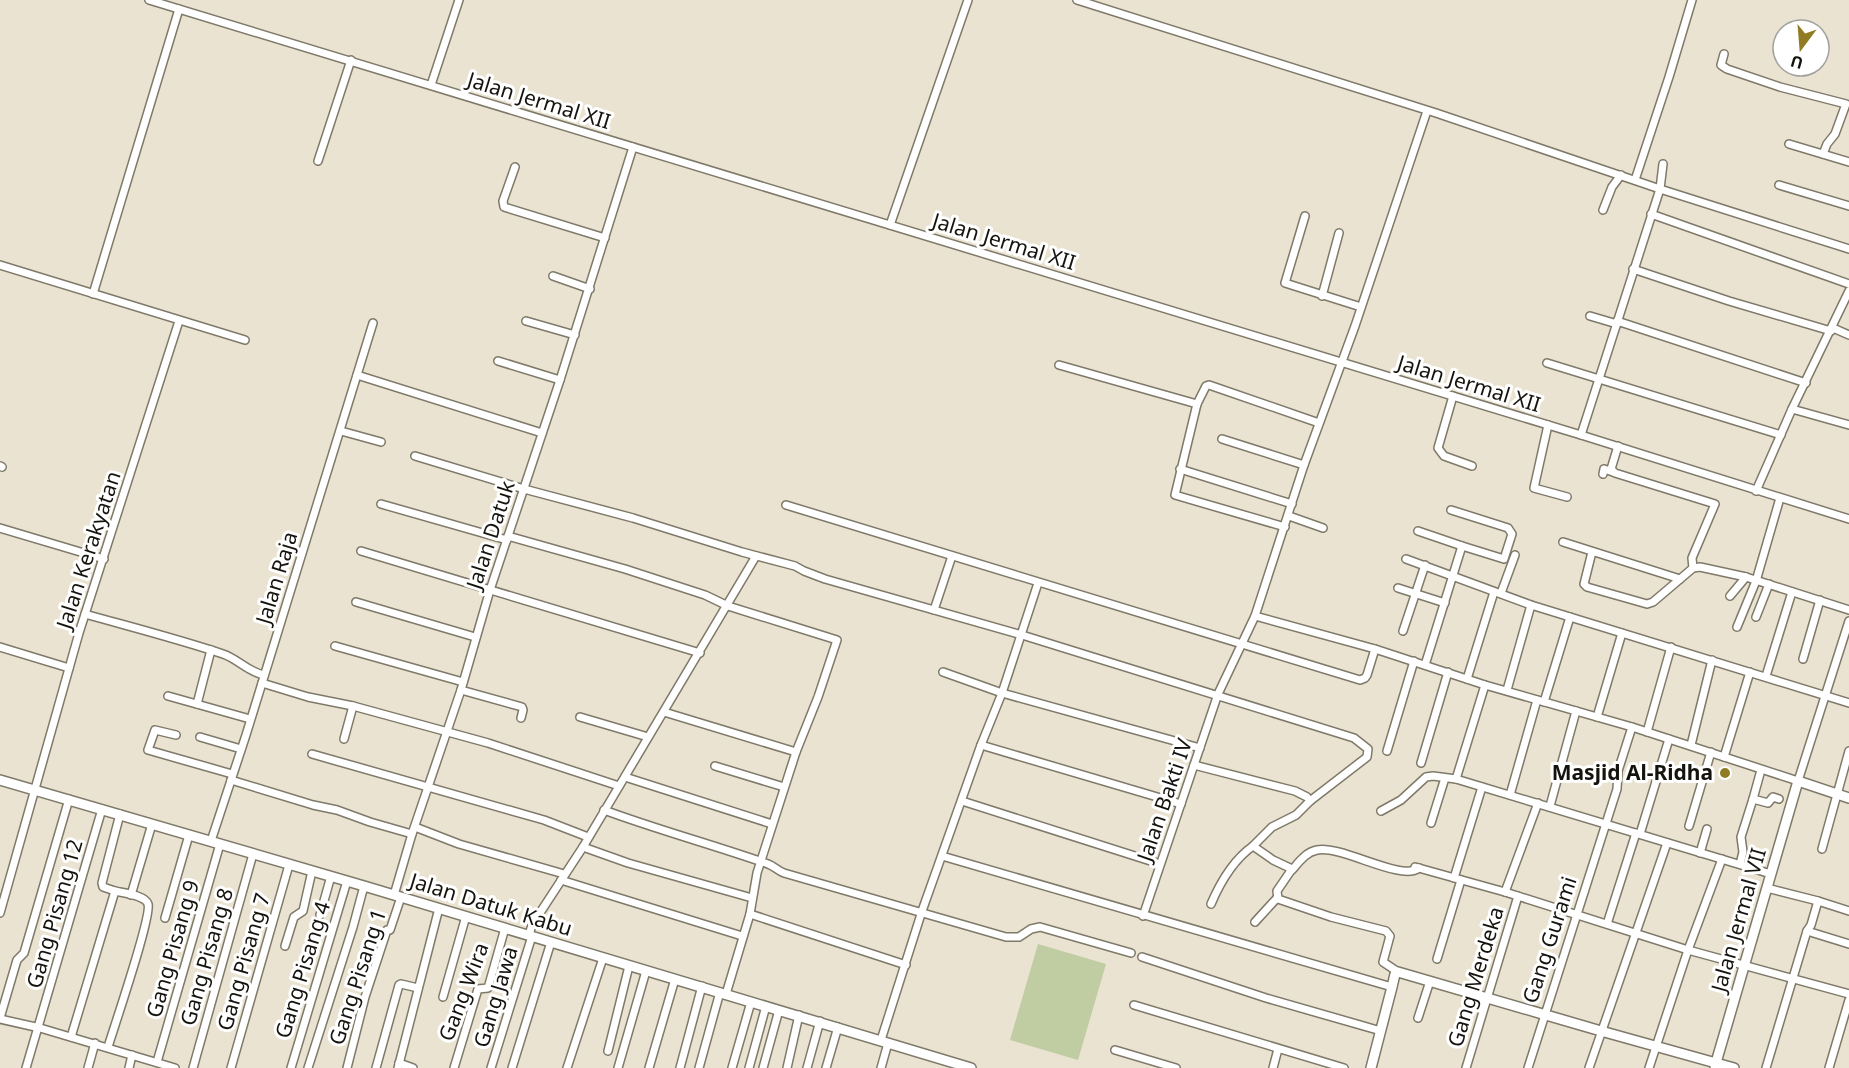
<svg xmlns="http://www.w3.org/2000/svg" width="1849" height="1068" viewBox="0 0 1849 1068" font-family="'Noto Sans',sans-serif">
<style>
.green{fill:#c0cca1}
.lines{fill:none;stroke-linecap:round;stroke-linejoin:round}
.minor-casing{stroke:#7f7969;stroke-width:10}
.tertiary-casing{stroke:#7f7969;stroke-width:12}
.minor{stroke:#fff;stroke-width:7}
.tertiary{stroke:#fff;stroke-width:9}
.poi-dot{fill:#907d23;stroke:#fff;stroke-width:2}
.labels{text-anchor:middle;stroke-width:6;stroke-linejoin:round;paint-order:stroke}
.street-label{font-size:21px;fill:#15130d;stroke:#fff}
.poi-label{font-size:21px;font-weight:bold;fill:#15130d;stroke:#fff;text-anchor:end}
</style>
<rect width="100%" height="100%" fill="#eae3d1"/>
<polygon class="green" points="1038,944 1106,964 1078,1060 1010,1040"/>
<g class="lines">
<defs>
<g id="minor">
<polyline points="149,0 1581,435 1849,519"/>
<polyline points="1077,0 1436,113 1660,189 1663,164"/>
<polyline points="1724,54 1721,65 1727,69 1780,87 1846,104 1835,134 1827,144 1823,154"/>
<polyline points="431,85 459,0"/>
<polyline points="1789,144 1849,162"/>
<polyline points="318,161 351,60"/>
<polyline points="515,167 503,201 504,207 605,238"/>
<polyline points="1635,180 1669,77 1692,0"/>
<polyline points="1779,185 1849,206"/>
<polyline points="1603,210 1612,187 1621,175"/>
<polyline points="1651,214 1849,284"/>
<polyline points="1305,216 1285,283 1361,307"/>
<polyline points="890,225 968,0"/>
<polyline points="0,265 245,340"/>
<polyline points="1633,269 1729,301 1831,331"/>
<polyline points="553,276 590,289"/>
<polyline points="93,294 179,9"/>
<polyline points="1322,296 1339,233"/>
<polyline points="1590,316 1617,324"/>
<polyline points="526,321 575,335"/>
<polyline points="1617,321 1806,383"/>
<polyline points="1833,328 1849,335"/>
<polyline points="498,361 560,380"/>
<polyline points="1547,363 1781,435"/>
<polyline points="1059,365 1197,404 1206,386 1209,385 1319,423"/>
<polyline points="357,375 542,433"/>
<polyline points="1453,396 1438,448 1444,456 1472,466"/>
<polyline points="1197,404 1175,495 1285,527"/>
<polyline points="1792,409 1849,425"/>
<polyline points="1548,425 1534,488 1567,497"/>
<polyline points="341,431 381,442"/>
<polyline points="1581,435 1660,189 1849,249"/>
<polyline points="1222,439 1304,465"/>
<polyline points="1618,446 1611,469 1615,473 1715,504 1692,558 1693,568"/>
<polyline points="415,456 524,489 633,518 742,552 795,566 804,571 825,579 1022,635 1354,738 1368,749 1367,757 1310,801 1296,815 1272,827 1253,846 1273,860 1292,869 1277,891 1278,899 1331,917 1386,931 1390,936 1383,962 1398,972"/>
<polyline points="0,466 2,467"/>
<polyline points="1180,469 1292,504"/>
<polyline points="1603,474 1604,469 1613,472"/>
<polyline points="1756,491 1792,409 1849,291"/>
<polyline points="381,504 507,540"/>
<polyline points="786,505 1360,680 1365,678 1367,675 1375,649"/>
<polyline points="1289,516 1323,528"/>
<polyline points="0,528 104,559"/>
<polyline points="1418,531 1462,546"/>
<polyline points="508,536 625,569 705,595 728,606 837,640 818,697 796,752"/>
<polyline points="1563,542 1680,579"/>
<polyline points="361,551 700,653"/>
<polyline points="1592,552 1584,584 1587,587 1647,604 1653,602 1693,568 1700,567 1746,577 1849,610"/>
<polyline points="1406,559 1531,605 1849,703"/>
<polyline points="1398,588 1445,603"/>
<polyline points="1501,593 1515,555"/>
<polyline points="1730,596 1746,577"/>
<polyline points="356,602 475,637"/>
<polyline points="934,610 952,556"/>
<path d="M 85,614 C 131,627 178,639 223,654 C 238,659 248,672 264,675"/>
<polyline points="1255,616 1375,649 1485,685 1632,727 1798,781 1849,621"/>
<polyline points="1756,617 1769,584"/>
<polyline points="1737,627 1756,581 1780,498"/>
<polyline points="1403,631 1425,565"/>
<polyline points="335,646 463,682"/>
<polyline points="0,647 69,668"/>
<polyline points="1803,659 1820,600"/>
<polyline points="1425,665 1462,546 1504,559 1512,534 1508,528 1451,510"/>
<polyline points="943,672 1002,693 1200,748"/>
<polyline points="1766,676 1792,592"/>
<polyline points="1467,679 1494,592"/>
<polyline points="262,683 308,697 353,706 488,743 619,786"/>
<polyline points="461,690 522,707 523,710 521,718"/>
<polyline points="1507,690 1531,605"/>
<polyline points="168,696 250,719"/>
<polyline points="1544,702 1570,617"/>
<polyline points="197,704 211,650"/>
<polyline points="664,712 796,752 757,873 750,914 726,994"/>
<polyline points="580,717 648,737"/>
<polyline points="1597,717 1622,633"/>
<polyline points="1647,732 1671,647"/>
<polyline points="176,735 155,730 148,750 232,774"/>
<polyline points="200,737 241,749"/>
<polyline points="344,739 353,706"/>
<polyline points="981,745 1181,804"/>
<polyline points="1691,745 1712,660"/>
<polyline points="1387,751 1414,661"/>
<polyline points="312,754 544,820 588,837"/>
<polyline points="1724,757 1750,672"/>
<polyline points="1421,763 1448,672"/>
<polyline points="1194,765 1295,791 1307,797 1310,801"/>
<polyline points="715,766 784,787"/>
<polyline points="625,777 772,824"/>
<polyline points="1456,779 1485,685"/>
<polyline points="231,780 313,805 337,810 370,822 412,834"/>
<polyline points="1510,795 1537,700"/>
<polyline points="1753,799 1761,770"/>
<polyline points="962,801 1160,864"/>
<polyline points="1550,806 1576,711"/>
<path d="M 604,810 C 658,830 714,845 768,864 C 774,866 778,871 784,873 L 1006,937 L 1019,937 L 1031,929 L 1040,927 L 1131,953"/>
<polyline points="1381,811 1401,800 1426,777 1433,776 1456,779 1771,874"/>
<polyline points="1431,823 1445,778"/>
<polyline points="1689,826 1711,752"/>
<polyline points="415,827 459,844 564,874"/>
<polyline points="1640,834 1669,739"/>
<polyline points="211,841 246,735 373,323"/>
<polyline points="583,847 628,863 752,898"/>
<polyline points="1822,849 1849,751"/>
<polyline points="1700,853 1707,829"/>
<polyline points="942,856 1392,987"/>
<polyline points="1740,864 1743,852 1741,837 1753,799 1768,803 1773,797 1779,799"/>
<polyline points="1415,867 1505,892 1688,950 1849,994"/>
<path d="M 1292,870 C 1299,862 1306,852 1317,850 C 1342,845 1401,882 1419,868"/>
<polyline points="1454,878 1482,787"/>
<polyline points="561,880 742,936"/>
<polyline points="1767,888 1818,901 1849,911"/>
<polyline points="1505,892 1538,803"/>
<polyline points="131,895 152,824"/>
<polyline points="394,895 412,834 461,690 490,590 560,380 633,147"/>
<path d="M 1211,904 C 1220,883 1233,860 1253,846"/>
<polyline points="0,913 79,633 179,321"/>
<polyline points="750,914 906,965"/>
<polyline points="320,915 331,876"/>
<polyline points="1143,916 1218,694 1255,616 1304,465 1355,326 1427,111"/>
<polyline points="165,918 189,835"/>
<polyline points="1255,922 1277,898"/>
<polyline points="1607,924 1636,833"/>
<polyline points="1807,931 1849,944"/>
<polyline points="529,935 532,925 583,847 756,556"/>
<polyline points="285,946 294,917 303,911 312,871"/>
<polyline points="1142,957 1266,998 1381,1031"/>
<polyline points="1437,959 1461,880"/>
<polyline points="443,997 466,916"/>
<polyline points="1134,1005 1344,1068"/>
<polyline points="0,1018 17,960 24,953 69,799"/>
<polyline points="1418,1018 1430,981"/>
<polyline points="0,1019 40,1028 175,1068"/>
<polyline points="71,1037 115,891 103,887 102,883 120,814"/>
<polyline points="881,1040 922,911 981,745 1002,693 1038,583"/>
<path d="M 108,1047 C 114,1027 152,916 148,904 C 145,895 123,893 115,891"/>
<polyline points="1115,1050 1176,1068"/>
<polyline points="608,1051 629,966"/>
<polyline points="157,1062 220,844"/>
<polyline points="399,1063 413,1068"/>
<polyline points="26,1068 102,809"/>
<polyline points="88,1068 95,1043"/>
<polyline points="129,1068 132,1055"/>
<polyline points="193,1068 253,854"/>
<polyline points="231,1068 289,865"/>
<polyline points="291,1068 347,881"/>
<polyline points="308,1068 353,927 364,886"/>
<polyline points="347,1068 365,997 387,930 390,930 401,897"/>
<polyline points="376,1068 399,985 401,984 418,988"/>
<polyline points="398,1068 439,908"/>
<polyline points="454,1068 478,989 488,988 505,928"/>
<polyline points="491,1068 532,936"/>
<polyline points="512,1068 551,942"/>
<polyline points="567,1068 603,958"/>
<polyline points="618,1068 646,971"/>
<polyline points="649,1068 675,979"/>
<polyline points="680,1068 702,986"/>
<polyline points="699,1068 720,992"/>
<polyline points="732,1068 751,1002"/>
<polyline points="749,1068 766,1006"/>
<polyline points="763,1068 779,1010"/>
<polyline points="787,1068 799,1015"/>
<polyline points="807,1068 820,1021"/>
<polyline points="826,1068 838,1027"/>
<polyline points="881,1068 888,1043"/>
<polyline points="1273,1068 1278,1049"/>
<polyline points="1466,1068 1518,896"/>
<polyline points="1528,1068 1617,789 1618,771 1632,727"/>
<polyline points="1589,1068 1667,843"/>
<polyline points="1649,1068 1688,950 1722,859"/>
<polyline points="1766,1068 1807,931 1811,925 1818,901"/>
<polyline points="1829,1068 1849,1000"/>
</g>
<g id="tertiary">
<polyline points="0,780 364,886 971,1068"/>
<polyline points="1715,1066 1798,781 1849,798"/>
<polyline points="1371,1068 1392,987 1395,974 1398,972 1601,1031 1734,1068"/>
</g>
</defs>
<use href="#minor" class="minor-casing"/>
<use href="#tertiary" class="tertiary-casing"/>
<use href="#minor" class="minor"/>
<use href="#tertiary" class="tertiary"/>
</g>
<circle class="poi-dot" cx="1725" cy="773" r="6"/>
<g class="labels">
<g class="street-label">
<text transform="translate(539 101) rotate(17)" y="7">Jalan Jermal XII</text>
<text transform="translate(1004 242) rotate(17)" y="7">Jalan Jermal XII</text>
<text transform="translate(1469 384) rotate(17)" y="7">Jalan Jermal XII</text>
<text transform="translate(491 535) rotate(-72)" y="7">Jalan Datuk</text>
<text transform="translate(89 550) rotate(-72)" y="7">Jalan Kerakyatan</text>
<text transform="translate(277 578) rotate(-73)" y="7">Jalan Raja</text>
<text transform="translate(1165 800) rotate(-71)" y="7">Jalan Bakti IV</text>
<text transform="translate(491 905) rotate(17)" y="7">Jalan Datuk Kabu</text>
<text transform="translate(55 914) rotate(-74)" y="7">Gang Pisang 12</text>
<text transform="translate(1739 920) rotate(-74)" y="7">Jalan Jermal VII</text>
<text transform="translate(1550 940) rotate(-72)" y="7">Gang Gurami</text>
<text transform="translate(173 949) rotate(-74)" y="7">Gang Pisang 9</text>
<text transform="translate(207 957) rotate(-74)" y="7">Gang Pisang 8</text>
<text transform="translate(244 962) rotate(-74)" y="7">Gang Pisang 7</text>
<text transform="translate(303 970) rotate(-73)" y="7">Gang Pisang 4</text>
<text transform="translate(358 977) rotate(-72)" y="7">Gang Pisang 1</text>
<text transform="translate(1476 977) rotate(-73)" y="7">Gang Merdeka</text>
<text transform="translate(464 992) rotate(-69)" y="7">Gang Wira</text>
<text transform="translate(496 997) rotate(-73)" y="7">Gang Jawa</text>
</g>
<g class="poi-label">
<text x="1713" y="780">Masjid Al-Ridha</text>
</g>
</g>
<g transform="translate(1801 48) rotate(196)"><circle r="28" fill="#ffffff" stroke="#a1a19e" stroke-width="1.5"/>
<path d="M0-4.5L10 22L0 15L-10 22Z" fill="#907d23"/>
<text y="-9" font-size="16" font-weight="bold" text-anchor="middle" fill="#15130d">U</text>
</g>
</svg>
